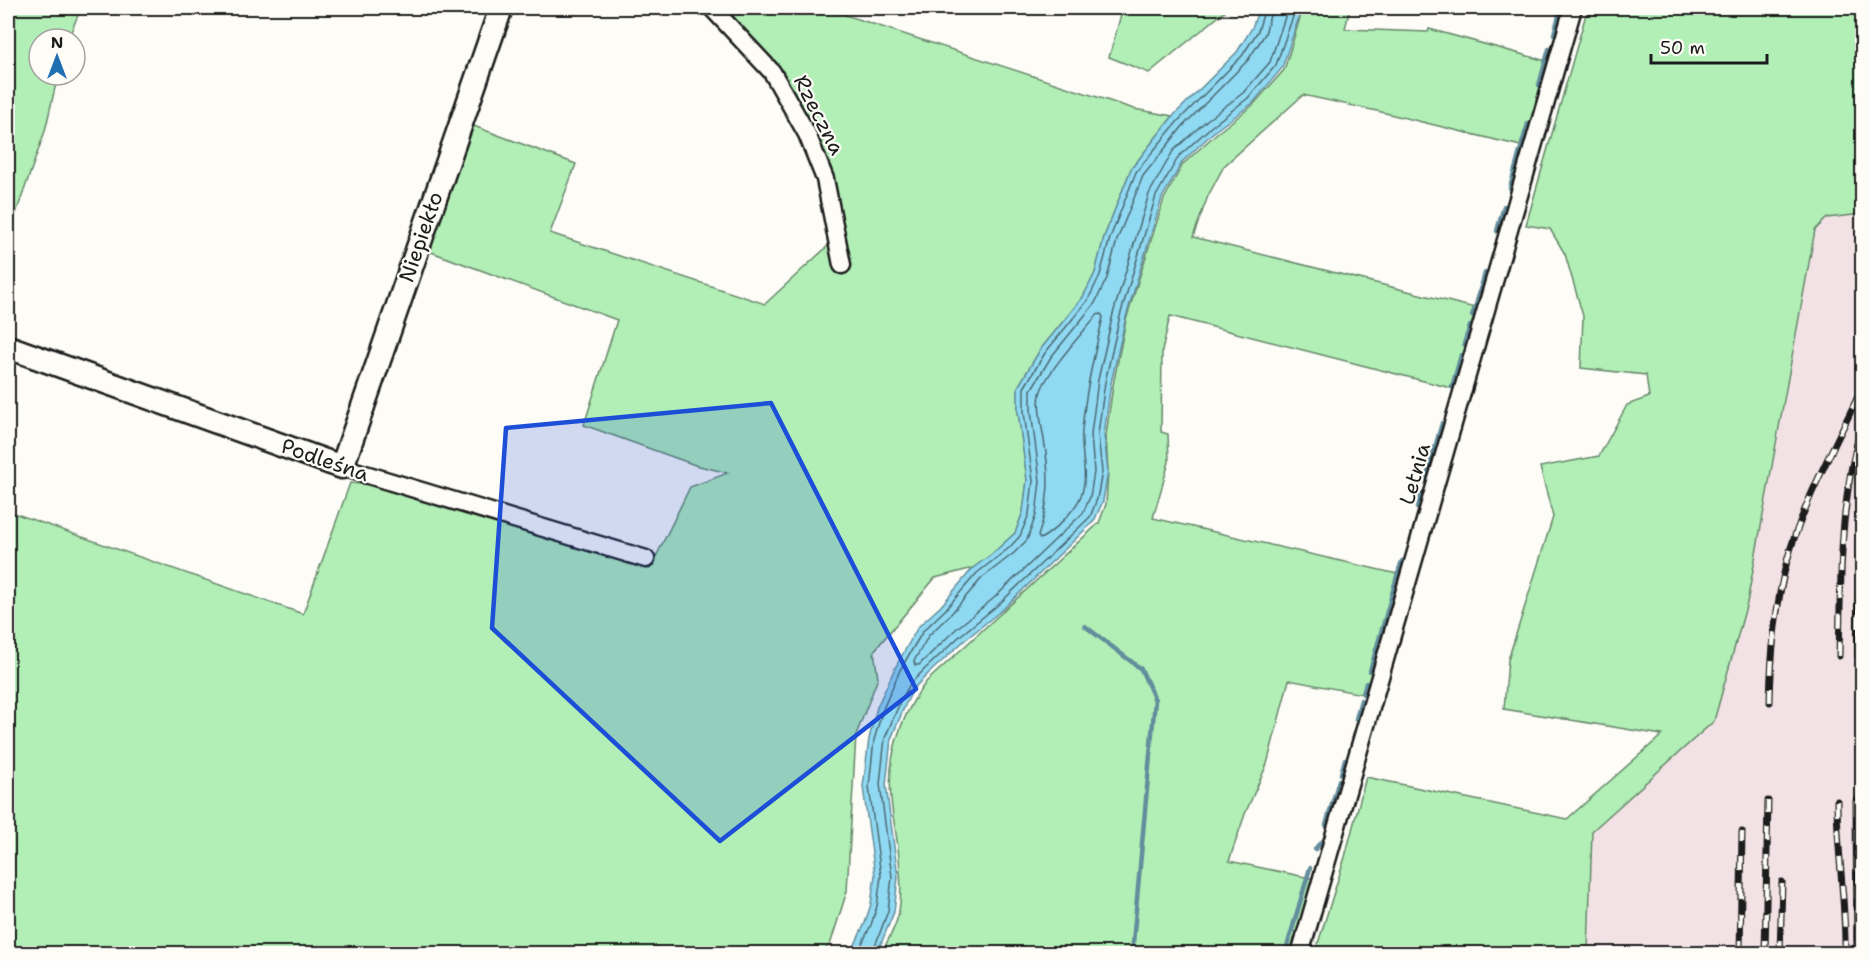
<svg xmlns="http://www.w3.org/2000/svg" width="1870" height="961" viewBox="0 0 1870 961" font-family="'Shantell Sans',sans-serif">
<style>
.built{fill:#f2e2e6}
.green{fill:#b1efb6;stroke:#668669;stroke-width:1.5}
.water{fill:#90d9f2;stroke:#628d9c;stroke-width:1.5}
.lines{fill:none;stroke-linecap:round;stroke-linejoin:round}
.shore{stroke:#4a6872;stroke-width:1.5}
.stream{stroke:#628d9c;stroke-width:4.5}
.street-casing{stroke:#1c1c1c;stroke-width:21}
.secondary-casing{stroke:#1c1c1c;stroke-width:27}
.street{stroke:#fdfcf7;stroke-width:16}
.secondary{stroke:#fdfcf7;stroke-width:22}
.rail-casing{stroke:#1c1c1c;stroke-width:7}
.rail{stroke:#fdfcf7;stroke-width:4.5;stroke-dasharray:14;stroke-linecap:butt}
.marked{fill:#1d4ed8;fill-opacity:0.2;stroke:#1d4ed8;stroke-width:4.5;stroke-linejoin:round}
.labels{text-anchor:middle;stroke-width:4.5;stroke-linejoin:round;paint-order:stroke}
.street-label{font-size:21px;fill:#1c1c1c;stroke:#fdfcf7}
</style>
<rect width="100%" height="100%" fill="#fdfcf7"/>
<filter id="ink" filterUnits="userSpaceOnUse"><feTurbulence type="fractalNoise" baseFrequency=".0167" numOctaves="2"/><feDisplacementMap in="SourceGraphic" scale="12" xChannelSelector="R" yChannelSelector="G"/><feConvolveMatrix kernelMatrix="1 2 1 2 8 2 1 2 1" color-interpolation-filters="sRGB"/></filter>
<g filter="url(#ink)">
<polygon class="built" points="1862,214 1862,953 1588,954 1592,831 1714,721 1747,603 1815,230 1827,218"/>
<g class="green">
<polygon points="8,8 81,8 68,39 39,39 39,75 58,75 45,131 8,236"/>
<polygon points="724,8 824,8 1134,109 1173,116 1131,169 1104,237 1095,273 1083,297 1040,350 1018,387 1018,412 1027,480 1023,512 1015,533 992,554 973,568 935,578 874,651 878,678 856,735 847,891 830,945 819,953 8,954 8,511 303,614 350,483 390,487 650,569 690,487 728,473 695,465 584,425 617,320 423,249 471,125 576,164 550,233 765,304 843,232 831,167 798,104"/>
<polygon points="1102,8 1229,8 1149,73 1109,57 1121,15"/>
<path d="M 1303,8 L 1350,8 L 1345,29 L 1428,32 L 1429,29 L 1550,62 L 1525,147 L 1377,111 L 1303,95 L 1224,166 L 1208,196 L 1193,237 L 1479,309 L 1455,389 L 1170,316 L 1162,351 L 1161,432 L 1168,434 L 1169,462 L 1153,518 L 1402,575 L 1367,695 L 1289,680 L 1267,764 L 1245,814 L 1229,861 L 1315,879 L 1293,953 L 881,954 C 887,942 895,929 898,916 C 903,894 900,870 898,848 C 896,831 892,814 891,798 C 887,755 901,716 926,682 L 1099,523 L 1106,504 L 1108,472 L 1106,435 L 1113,385 L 1126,320 L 1164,199 L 1183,164 L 1217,133 L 1253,105 L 1284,70 Z"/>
<polygon points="1622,8 1862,8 1862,214 1827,218 1815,230 1747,603 1714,721 1592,831 1588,953 1315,953 1345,857 1366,777 1567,819 1662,735 1504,709 1508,660 1553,517 1540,467 1599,456 1627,405 1649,397 1646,375 1581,368 1583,316 1565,254 1550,229 1526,225 1586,14 1591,15"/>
</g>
<polygon class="water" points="1259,8 1302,8 1282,68 1253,103 1216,130 1183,161 1162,198 1126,317 1111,383 1104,435 1108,472 1103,501 1094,521 1003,609 965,640 929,673 914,688 906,703 891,739 886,785 898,877 894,912 877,953 851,953 865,923 871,904 875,875 863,787 869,739 877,707 895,668 918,627 941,606 973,568 992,554 1015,533 1023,512 1027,480 1018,412 1018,387 1040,350 1083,297 1095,273 1104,237 1131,169 1173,116 1237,52 1252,28"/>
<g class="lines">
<g class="shore">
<polyline points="1272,8 1265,34 1248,60 1183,126 1143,176 1117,240 1107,278 1095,303 1051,357 1031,390 1031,411 1040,481 1036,515 1027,540 1014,553 982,578 950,615 929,635 914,661 915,665 919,665 956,629 994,598 1083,513 1090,497 1094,472 1091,434 1098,380 1113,314 1149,194 1173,151 1207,120 1243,93 1270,62 1288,8"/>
<path d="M 1101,314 L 1103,317 C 1094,355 1085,393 1082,431 C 1080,453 1089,474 1081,496 C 1076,509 1053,533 1040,539 L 1038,536 C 1050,502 1050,475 1044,440 C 1042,426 1037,408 1040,394 C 1044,375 1084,331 1097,315 Z"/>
<polyline points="857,954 871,925 877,906 881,876 869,787 874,740 883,709 900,670 923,631 945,610 977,573 1009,548 1020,536 1029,514 1033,481 1024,412 1024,388 1045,353 1088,300 1100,275 1110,238 1136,172 1178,121 1242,56 1258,31 1265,8"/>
<polyline points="872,954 888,911 892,877 880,784 885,738 901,700 910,684 925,669 961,635 999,604 1090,517 1097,499 1102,472 1098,434 1105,382 1120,316 1156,196 1179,156 1212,126 1248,98 1276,65 1296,8"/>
</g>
<g class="stream">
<polyline points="1554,34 1561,8"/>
<polyline points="1539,85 1549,49"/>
<polyline points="1522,144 1528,124"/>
<polyline points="1510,188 1521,148"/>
<polyline points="1497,231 1504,206"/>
<polyline points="1476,305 1485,273"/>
<polyline points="1472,316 1474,310"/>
<polyline points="1464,344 1470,326"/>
<polyline points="1452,387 1461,355"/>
<polyline points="1426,479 1442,423"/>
<polyline points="1417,508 1421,494"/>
<polyline points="1399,570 1402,561"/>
<polyline points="1085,626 1141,669 1155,700 1132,954"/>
<polyline points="1370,671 1398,573"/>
<polyline points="1363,694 1366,683"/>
<polyline points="1356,719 1361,700"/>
<polyline points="1341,774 1345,759"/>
<polyline points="1326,825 1339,780"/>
<polyline points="1315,849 1321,842"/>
<polyline points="1285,954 1310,868"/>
</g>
<defs>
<g id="street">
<polyline points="712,8 772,72 807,134 825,179 842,265"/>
<polyline points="342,467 646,559"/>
<polyline points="1300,954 1573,8"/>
</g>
<polyline id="secondary" points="8,347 342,467 501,8"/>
</defs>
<use href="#street" class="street-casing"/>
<use href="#secondary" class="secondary-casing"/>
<use href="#street" class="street"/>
<use href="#secondary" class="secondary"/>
<defs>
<g id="rail">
<path d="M 1839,656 C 1841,575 1839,503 1862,425"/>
<polyline points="1858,656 1859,521 1862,465"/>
<path d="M 1770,702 C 1771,654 1775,607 1787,561 C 1804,500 1836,444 1862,388"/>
<path d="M 1837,801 C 1837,852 1846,902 1845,954"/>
<polyline points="1856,801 1857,954"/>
<polyline points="1740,954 1742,832"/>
<polyline points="1765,954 1768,801"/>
<polyline points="1780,954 1782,882"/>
</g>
</defs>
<use href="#rail" class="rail-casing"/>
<use href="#rail" class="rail"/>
</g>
</g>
<path class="marked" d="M 771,403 L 916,689 L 720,841 L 492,628 L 506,428 Z"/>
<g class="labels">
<g class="street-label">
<text transform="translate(819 115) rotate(63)" y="7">Rzeczna</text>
<text transform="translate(421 237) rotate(-71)" y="7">Niepiekło</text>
<text transform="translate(325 460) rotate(19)" y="7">Podleśna</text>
<text transform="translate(1415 474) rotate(-74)" y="7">Letnia</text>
</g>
</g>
<rect width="1870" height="961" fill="none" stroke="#fdfcf7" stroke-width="30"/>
<rect x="15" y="15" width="1840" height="931" fill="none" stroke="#1c1c1c" stroke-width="2" filter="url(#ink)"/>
<g transform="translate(57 57)"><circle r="28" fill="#fdfcf7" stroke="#a3a29f" stroke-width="1.5"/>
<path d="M0-4.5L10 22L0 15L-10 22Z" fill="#1f6fb2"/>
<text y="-9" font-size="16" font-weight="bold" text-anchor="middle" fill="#1c1c1c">N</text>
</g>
<path d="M1651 54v9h116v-9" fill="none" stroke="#1c1c1c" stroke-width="3"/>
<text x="1660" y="54" font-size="18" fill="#1c1c1c" stroke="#fdfcf7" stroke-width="4.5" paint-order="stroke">50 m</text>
</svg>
